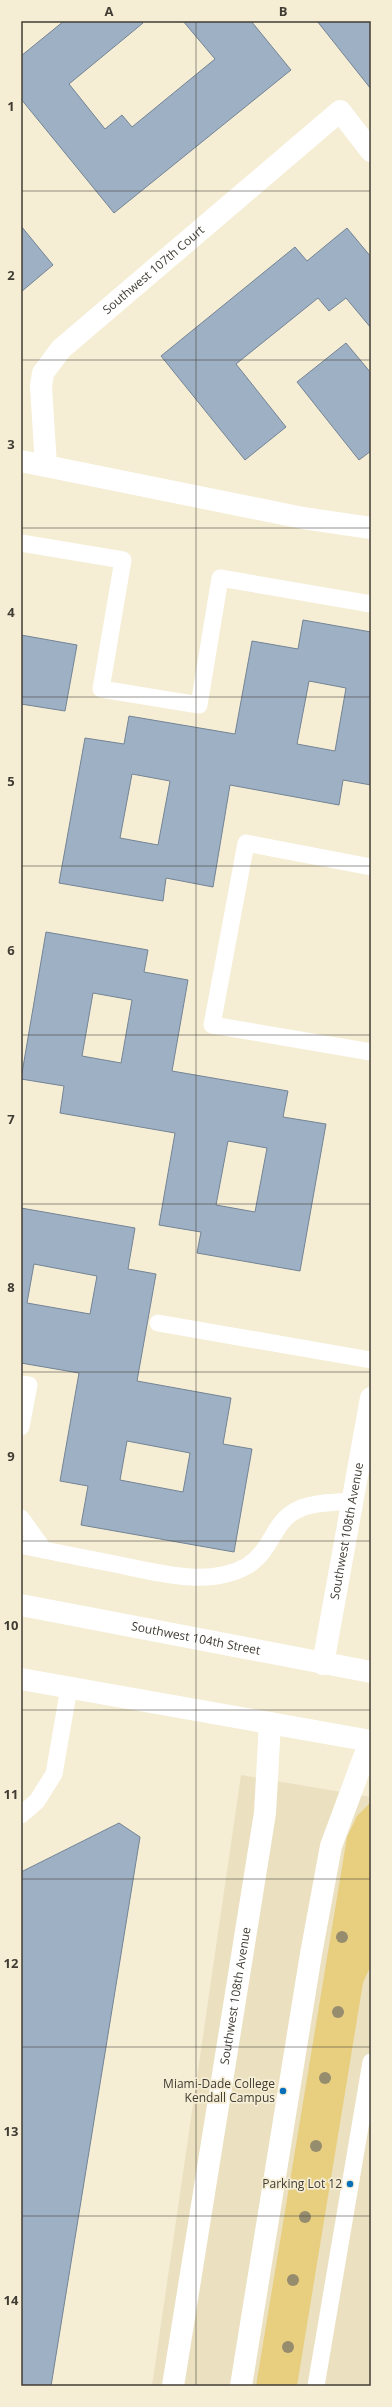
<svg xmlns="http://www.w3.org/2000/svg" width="392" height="2407" viewBox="0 0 392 2407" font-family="'Open Sans',sans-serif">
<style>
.built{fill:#ebe1c1}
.green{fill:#e8cf80}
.building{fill:#9eb0c3;stroke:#738496;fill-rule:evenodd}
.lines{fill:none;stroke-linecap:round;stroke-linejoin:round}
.lane{stroke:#fff;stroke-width:17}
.street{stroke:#fff;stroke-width:22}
.secondary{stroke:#fff;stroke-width:22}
.tree{fill:#968c6e}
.grid{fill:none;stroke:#403c33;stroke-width:1;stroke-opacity:0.55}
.poi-dot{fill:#066fba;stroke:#f5edd4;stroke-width:1.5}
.labels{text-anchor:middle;stroke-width:3.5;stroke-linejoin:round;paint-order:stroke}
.street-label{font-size:12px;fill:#403c33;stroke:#f5edd4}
.poi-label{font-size:12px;fill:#403c33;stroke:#f5edd4;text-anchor:end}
.neatline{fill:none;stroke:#403c33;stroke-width:1.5}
.grid-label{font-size:13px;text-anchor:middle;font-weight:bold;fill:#403c33}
</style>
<rect width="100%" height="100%" fill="#f5edd4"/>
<polygon class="built" points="241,1775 371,1797 371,2386 152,2386"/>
<polygon class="green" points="371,1802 371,1965 363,1983 297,2386 256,2386 347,1837 357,1816"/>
<g class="building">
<polygon points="64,21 141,21 143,23 69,84 105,129 122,115 132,127 215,59 183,21 251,21 291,70 114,213 21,99 21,56"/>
<polygon points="317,21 371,21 371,89"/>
<polygon points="21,226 53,265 21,292"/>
<polygon points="347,228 371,257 371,328 346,298 329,311 318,298 236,364 286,427 245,460 161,356 295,247 307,261"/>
<polygon points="346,343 371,373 371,451 359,460 297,382"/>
<path d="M 303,620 L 371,632 L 371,785 L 343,780 L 339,805 L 230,785 L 213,887 L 166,878 L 163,901 L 59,883 L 85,738 L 124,744 L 129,716 L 235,734 L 252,641 L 298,649 ZM 309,681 L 346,688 L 335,751 L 297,744 ZM 132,774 L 170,781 L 158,845 L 120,838 Z"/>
<polygon points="21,635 77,645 65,711 21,704"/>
<path d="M 46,932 L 148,950 L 144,972 L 188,980 L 172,1071 L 288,1091 L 283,1117 L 326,1124 L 300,1271 L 197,1253 L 201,1232 L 159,1225 L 175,1133 L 60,1113 L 64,1086 L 21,1079 ZM 93,993 L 132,1000 L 121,1063 L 82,1056 ZM 228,1141 L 267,1148 L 255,1212 L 216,1205 Z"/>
<path d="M 21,1208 L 135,1228 L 128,1269 L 156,1274 L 137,1381 L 231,1398 L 223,1444 L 252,1449 L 234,1552 L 81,1525 L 88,1486 L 60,1481 L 79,1373 L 21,1363 ZM 34,1264 L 97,1276 L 90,1314 L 27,1303 ZM 127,1441 L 190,1453 L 183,1492 L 120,1480 Z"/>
<polygon points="119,1823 140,1837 51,2386 21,2386 21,1872"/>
</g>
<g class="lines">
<g class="lane">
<polyline points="21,543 123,560 101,689 199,705 220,578 371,604"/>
<polyline points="371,867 246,843 212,1025 371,1052"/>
<polyline points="158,1323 371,1360"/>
<polyline points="21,1384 29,1385 21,1427"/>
<polyline points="21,1518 44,1550"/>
<path d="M 21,1545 C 51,1552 81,1557 110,1563 C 152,1571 207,1589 247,1566 C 260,1558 267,1546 274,1534 C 292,1500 319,1504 352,1501"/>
<polyline points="21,1815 37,1801 54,1774 69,1688"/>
<polyline points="316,2386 371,2062"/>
</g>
<g class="street">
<polyline points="21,461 303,518 371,528"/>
<path id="s1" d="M 46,466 L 41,386 L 43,373 L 61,349 L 340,111 L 371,151"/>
</g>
<g class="secondary">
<path id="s2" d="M 21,1605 L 371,1672"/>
<path id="s3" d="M 323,1664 L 371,1398"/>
<polyline points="21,1679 371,1741"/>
<path id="s4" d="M 173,2386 L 265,1813 L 270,1723"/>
<polyline points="241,2386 311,1954 331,1846 370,1741"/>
</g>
</g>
<g class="tree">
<circle cx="342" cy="1937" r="6"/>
<circle cx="338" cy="2012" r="6"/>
<circle cx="325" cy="2078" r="6"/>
<circle cx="316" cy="2146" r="6"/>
<circle cx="305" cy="2217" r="6"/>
<circle cx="293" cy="2280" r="6"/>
<circle cx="288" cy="2347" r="6"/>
</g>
<path class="grid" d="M 196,21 L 196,2386M 21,191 L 371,191M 21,360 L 371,360M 21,528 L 371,528M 21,697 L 371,697M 21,866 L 371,866M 21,1035 L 371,1035M 21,1204 L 371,1204M 21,1372 L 371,1372M 21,1541 L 371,1541M 21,1710 L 371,1710M 21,1879 L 371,1879M 21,2047 L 371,2047M 21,2216 L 371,2216"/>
<g class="poi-dot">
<circle cx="283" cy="2091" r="4"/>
<circle cx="350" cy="2184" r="4"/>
</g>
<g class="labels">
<g class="street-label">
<text dy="4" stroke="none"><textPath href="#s1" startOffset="245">Southwest 107th Court</textPath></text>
<text dy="4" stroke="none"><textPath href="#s3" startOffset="135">Southwest 108th Avenue</textPath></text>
<text dy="4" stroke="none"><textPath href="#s2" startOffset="178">Southwest 104th Street</textPath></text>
<text dy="4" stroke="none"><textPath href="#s4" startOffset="395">Southwest 108th Avenue</textPath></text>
</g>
<g class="poi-label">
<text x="275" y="2088">Miami-Dade College<tspan x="275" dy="14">Kendall Campus</tspan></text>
<text x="342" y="2188">Parking Lot 12</text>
</g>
</g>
<rect width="392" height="2407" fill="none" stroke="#f5edd4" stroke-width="44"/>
<rect x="22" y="22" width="348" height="2363" class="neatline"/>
<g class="grid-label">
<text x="109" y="16">A</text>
<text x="283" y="16">B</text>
<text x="11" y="111">1</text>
<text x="11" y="280">2</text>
<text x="11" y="449">3</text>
<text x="11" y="617">4</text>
<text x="11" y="786">5</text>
<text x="11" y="955">6</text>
<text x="11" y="1124">7</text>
<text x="11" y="1292">8</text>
<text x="11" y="1461">9</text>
<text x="11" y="1630">10</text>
<text x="11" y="1799">11</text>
<text x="11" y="1968">12</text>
<text x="11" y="2136">13</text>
<text x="11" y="2305">14</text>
</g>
</svg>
